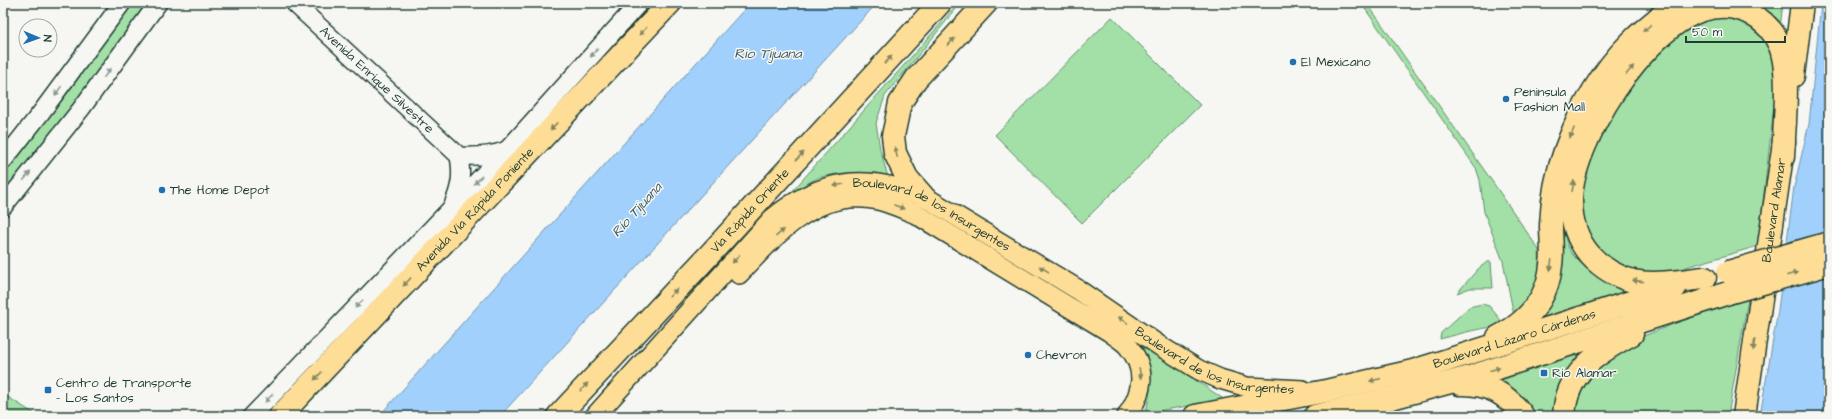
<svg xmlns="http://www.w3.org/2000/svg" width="1832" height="419" viewBox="0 0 1832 419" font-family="'Architects Daughter',sans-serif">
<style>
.green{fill:#a2e0a7;stroke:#608e6e}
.water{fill:#a1d0fd;stroke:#6d95ad}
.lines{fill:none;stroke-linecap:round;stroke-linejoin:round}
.secondary-casing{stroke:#1f3d34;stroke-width:20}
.primary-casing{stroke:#1f3d34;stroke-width:22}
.highway-casing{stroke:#1f3d34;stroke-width:25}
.secondary{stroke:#f6f6f2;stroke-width:17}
.primary{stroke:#fede96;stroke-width:19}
.highway{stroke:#fede96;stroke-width:22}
.highway-bridge-casing{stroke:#1f3d34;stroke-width:25;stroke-linecap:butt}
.highway-bridge{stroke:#fede96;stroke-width:22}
.oneway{fill:#838560}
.oneway2{fill:#8a9a93}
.poi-dot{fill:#1f6fb2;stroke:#f6f6f2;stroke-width:1.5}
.labels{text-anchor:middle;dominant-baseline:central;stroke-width:3;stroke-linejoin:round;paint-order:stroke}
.poi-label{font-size:13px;fill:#1f3d34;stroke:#f6f6f2;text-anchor:start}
.street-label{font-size:13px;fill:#1f3d34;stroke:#f6f6f2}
.water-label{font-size:14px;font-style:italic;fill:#395a5c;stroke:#f6f6f2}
</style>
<rect width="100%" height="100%" fill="#f6f6f2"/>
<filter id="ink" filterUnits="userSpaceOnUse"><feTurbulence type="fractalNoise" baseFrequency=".025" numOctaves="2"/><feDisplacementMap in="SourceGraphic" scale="8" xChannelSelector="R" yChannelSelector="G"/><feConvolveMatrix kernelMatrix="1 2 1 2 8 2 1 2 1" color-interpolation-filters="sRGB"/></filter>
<g filter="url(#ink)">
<path class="green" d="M133 3H146L80 98 3 194V173L16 160 67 94Z
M959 3H961L885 96 876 123 880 149 888 177C871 170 836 172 818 178 808 182 798 190 789 195Z
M1361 3H1367C1424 86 1483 166 1539 250 1540 266 1539 285 1530 300 1526 306 1519 311 1514 316L1503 261 1484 212 1480 180 1476 168Z
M1684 3H1699C1679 11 1657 25 1641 41 1598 83 1545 175 1565 237 1567 243 1569 251 1574 256 1577 261 1583 264 1588 268 1596 276 1604 282 1615 286 1623 289 1632 289 1639 291L1530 326C1542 312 1552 299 1557 281 1559 252 1555 222 1558 193 1564 141 1603 72 1641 37 1654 25 1669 14 1684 3Z
M1739 3H1783L1779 37Z
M1732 14 1767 36 1778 71 1758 246 1673 271 1631 273 1588 246 1575 205 1608 105 1691 20Z
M1112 17 1200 105 1082 223 995 135Z
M1487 262H1491L1493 288H1470L1457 293 1478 269Z
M1748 299 1728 416H1569L1575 392 1619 346 1676 323Z
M1482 304 1489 306 1506 326C1481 327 1463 333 1440 339L1441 333 1469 307Z
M1139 342 1225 400 1145 413C1154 388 1150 366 1139 342Z
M1588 348 1579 357 1556 416H1529L1494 383Z
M3 394 38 416H7L3 413Z"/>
<path class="water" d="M750 3H877L500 416H379Z
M1821 3H1829V416H1760L1778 310 1794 187 1809 124Z"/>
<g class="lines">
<g class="secondary-casing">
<g id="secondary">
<path id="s1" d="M294 3 459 156C477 157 491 156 507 150"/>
<path d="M3 161 40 114 122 3"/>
<path d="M454 202C461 186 462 173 459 156"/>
<path d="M3 207 81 109 158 3"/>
<path d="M252 416 507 150 639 3"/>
</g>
</g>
<g class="primary-casing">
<g id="primary">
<path d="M739 274C772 239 811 193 864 198 882 199 899 207 916 214L1110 332C1115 336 1122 340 1127 345 1148 369 1143 392 1127 416"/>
<path id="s2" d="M595 416 772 219C821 178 865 174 923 196L1077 289 1160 346 1199 370 1220 379 1247 387 1303 390"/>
</g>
</g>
<g class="highway-casing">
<g id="highway">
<path d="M1793 76 1802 3"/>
<path d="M923 196 907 178 895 153 893 136 900 103 916 79 986 3"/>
<path d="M1705 278C1682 280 1656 286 1633 281 1617 277 1601 267 1590 255 1577 240 1571 220 1571 200 1572 141 1645 27 1703 10 1718 5 1735 6 1749 13 1763 20 1773 30 1779 44 1791 70 1784 127 1783 157"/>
<path d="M1498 337C1527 322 1548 299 1551 265 1553 252 1551 239 1551 225 1552 200 1556 175 1565 151 1579 112 1601 72 1631 42 1645 28 1661 16 1677 3"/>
<path d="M1460 384C1488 383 1507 394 1523 416"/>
<path id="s3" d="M280 416 670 3"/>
<path id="s4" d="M558 416 710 254 940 3"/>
<path id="s5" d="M1195 416 1326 391 1413 371 1675 288"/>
<path d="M1315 416 1392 398 1473 376 1728 293"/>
<path d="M1564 416C1566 372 1597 353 1632 334"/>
<path id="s6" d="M1744 416 1784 142"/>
</g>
</g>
<use href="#secondary" class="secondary"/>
<use href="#primary" class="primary"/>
<use href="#highway" class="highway"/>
<g class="highway-bridge-casing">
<path id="highway-bridge" d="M1728 272 1829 243
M1728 293 1829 264"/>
</g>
<use href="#highway-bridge" class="highway-bridge"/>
</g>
<defs><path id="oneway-solid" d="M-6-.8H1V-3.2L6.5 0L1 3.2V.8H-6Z"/></defs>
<g class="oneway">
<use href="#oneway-solid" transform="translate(1647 28) rotate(138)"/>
<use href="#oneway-solid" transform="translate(643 31) rotate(133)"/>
<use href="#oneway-solid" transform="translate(951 42) rotate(-48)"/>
<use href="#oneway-solid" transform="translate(888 60) rotate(-47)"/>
<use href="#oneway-solid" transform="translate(1630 70) rotate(-50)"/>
<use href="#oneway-solid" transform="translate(554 126) rotate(133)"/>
<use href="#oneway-solid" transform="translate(1572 133) rotate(113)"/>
<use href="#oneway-solid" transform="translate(896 152) rotate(-103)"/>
<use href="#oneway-solid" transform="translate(800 156) rotate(-47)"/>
<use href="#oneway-solid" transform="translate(839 185) rotate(170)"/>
<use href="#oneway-solid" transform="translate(1573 186) rotate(-80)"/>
<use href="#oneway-solid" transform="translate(899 207) rotate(21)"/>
<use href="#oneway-solid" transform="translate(780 233) rotate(-41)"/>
<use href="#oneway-solid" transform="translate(736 259) rotate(132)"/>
<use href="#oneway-solid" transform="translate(1551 265) rotate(97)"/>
<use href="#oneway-solid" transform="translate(1044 269) rotate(-149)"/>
<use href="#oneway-solid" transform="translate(1792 274) rotate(-16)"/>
<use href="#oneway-solid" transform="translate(1638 281) rotate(-174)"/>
<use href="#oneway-solid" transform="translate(407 282) rotate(133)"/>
<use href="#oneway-solid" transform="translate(673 293) rotate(-46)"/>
<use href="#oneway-solid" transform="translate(1123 320) rotate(-146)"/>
<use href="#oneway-solid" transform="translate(1754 345) rotate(98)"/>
<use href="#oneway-solid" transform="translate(1495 369) rotate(-18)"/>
<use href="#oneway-solid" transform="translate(1140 373) rotate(82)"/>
<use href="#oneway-solid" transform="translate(318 376) rotate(133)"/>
<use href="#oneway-solid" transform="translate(1375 380) rotate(167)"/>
<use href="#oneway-solid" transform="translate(584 387) rotate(-47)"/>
</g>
<g class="oneway2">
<use href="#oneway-solid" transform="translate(594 53) rotate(132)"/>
<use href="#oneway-solid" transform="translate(107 73) rotate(-55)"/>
<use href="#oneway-solid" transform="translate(58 91) rotate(126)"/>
<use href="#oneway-solid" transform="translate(27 176) rotate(-51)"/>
<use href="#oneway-solid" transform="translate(478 180) rotate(134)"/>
<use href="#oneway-solid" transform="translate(359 304) rotate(134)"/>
<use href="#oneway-solid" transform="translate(269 398) rotate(134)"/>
</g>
</g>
<g class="poi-dot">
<circle cx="1293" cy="62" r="4"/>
<circle cx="1506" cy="99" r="4"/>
<circle cx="162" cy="190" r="4"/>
<circle cx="1028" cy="355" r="4"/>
<rect x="1540" y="369" width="8" height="8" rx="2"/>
<rect x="44" y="386" width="8" height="8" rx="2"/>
</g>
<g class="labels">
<g class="poi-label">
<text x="1301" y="62">El Mexicano</text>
<text x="1514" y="92">Peninsula<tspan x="1514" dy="15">Fashion Mall</tspan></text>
<text x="170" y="190">The Home Depot</text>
<text x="1036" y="355">Chevron</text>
<text x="1552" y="373">Río Alamar</text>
<text x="56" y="383">Centro de Transporte<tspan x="56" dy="15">- Los Santos</tspan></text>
</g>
<g class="street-label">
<text stroke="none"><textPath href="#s1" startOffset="113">Avenida Enríque Silvestre</textPath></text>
<text stroke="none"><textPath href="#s3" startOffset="284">Avenida Vía Rápida Poniente</textPath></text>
<text stroke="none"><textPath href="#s4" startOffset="281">Vía Rápida Oriente</textPath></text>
<text stroke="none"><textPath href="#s6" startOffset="208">Boulevard Alamar</textPath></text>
<text stroke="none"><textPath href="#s2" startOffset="441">Boulevard de los Insurgentes</textPath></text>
<text stroke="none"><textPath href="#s5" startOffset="329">Boulevard Lázaro Cárdenas</textPath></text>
<text stroke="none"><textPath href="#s2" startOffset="765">Boulevard de los Insurgentes</textPath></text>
</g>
<g class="water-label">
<text x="768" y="54">Rio Tijuana</text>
<text transform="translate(637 210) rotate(-48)">Río Tijuana</text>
</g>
</g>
<rect width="1832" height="419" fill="none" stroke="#f6f6f2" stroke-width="16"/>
<rect x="8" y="8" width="1816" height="403" fill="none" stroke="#1f3d34" stroke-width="1.5" filter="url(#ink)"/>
<g transform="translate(38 38) rotate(92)"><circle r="19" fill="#f6f6f2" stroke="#a0aca6"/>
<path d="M0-3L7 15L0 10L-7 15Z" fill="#1f6fb2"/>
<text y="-6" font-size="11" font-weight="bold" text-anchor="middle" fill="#1f3d34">N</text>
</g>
<path d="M1686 36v6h99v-6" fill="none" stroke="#1f3d34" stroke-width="2"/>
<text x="1692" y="36" font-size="12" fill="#1f3d34" stroke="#f6f6f2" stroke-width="3" paint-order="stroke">50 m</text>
</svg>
